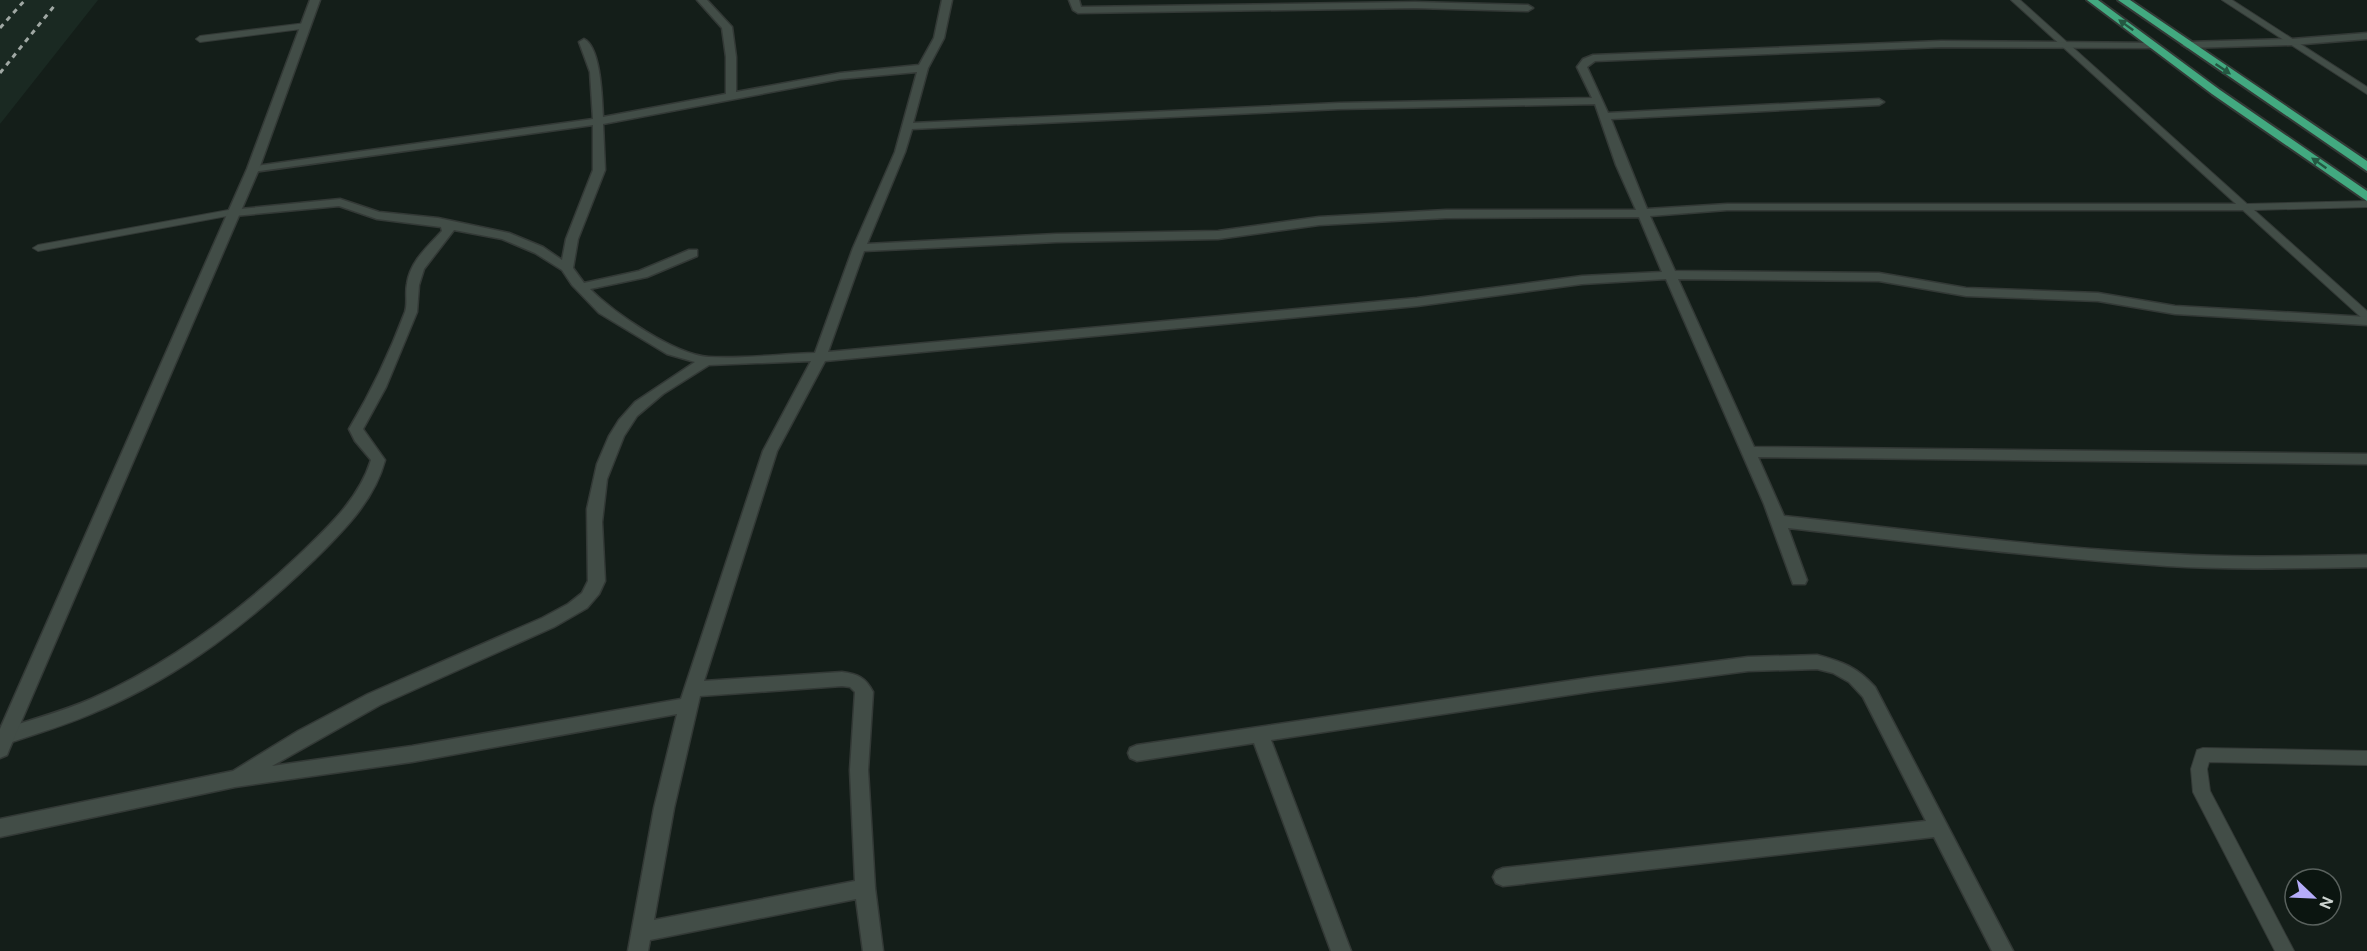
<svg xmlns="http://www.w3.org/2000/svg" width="2367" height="951" viewBox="0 0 2367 951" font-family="'DM Sans',sans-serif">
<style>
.built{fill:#1a2922}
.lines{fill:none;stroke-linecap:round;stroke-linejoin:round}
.service-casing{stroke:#333936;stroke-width:2}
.minor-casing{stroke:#333936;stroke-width:3}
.secondary-casing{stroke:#333936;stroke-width:3}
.trunk-casing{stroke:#333936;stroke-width:4}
.service{fill:#424d47;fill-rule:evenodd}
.minor{fill:#424d47;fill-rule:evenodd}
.secondary{fill:#424d47;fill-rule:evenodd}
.trunk{fill:#42a980;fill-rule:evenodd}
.rail{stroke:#a0a8a4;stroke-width:3;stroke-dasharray:5 5;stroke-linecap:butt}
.oneway{fill:#245842}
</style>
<rect width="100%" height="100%" fill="#141e19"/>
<path class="built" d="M0 0H98L0 124Z"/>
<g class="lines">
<g class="service-casing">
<path id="service" d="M2011 0H2020L2247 204 2367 201V207L2254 210 2367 311V321L2363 319Z
M2222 0H2232L2367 87V94Z
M306 23 309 24V28L200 42 196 39 200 36Z
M234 209 239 212 238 214 38 251 33 248 38 245Z
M2203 748 2367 751V765L2209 762 2207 769 2210 791 2294 951H2275L2193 792 2191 769 2197 750Z"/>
</g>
<g class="minor-casing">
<path id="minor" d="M697 0H707L732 27 736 57V92L840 73 919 65 934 38 942 0H952L944 38 928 68 913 123 1339 103 1592 98 1577 67 1583 59 1593 55 1941 41 2155 43V47L2152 48 1941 47 1595 61 1587 67 1608 113 1879 99 1884 102 1879 105 1611 119 1647 209 1727 204H2243L2249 207 2243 210H1727L1650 216 1675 271 1879 273 1966 288 2098 293 2175 306 2367 317V325L2175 314 2098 301 1966 296 1879 281 1678 279 1754 447 2367 454V464L1758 457 1784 516C1913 530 2041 548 2171 554 2236 558 2302 556 2367 555V567C2301 568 2234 570 2167 566 2041 558 1914 542 1788 528L1807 580 1805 584H1793L1764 504 1666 279 1582 284 1417 306 825 361 777 451 704 681 842 672C858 674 866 678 873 692L868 770 875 888 883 951H863L856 899 650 940 648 951H628L654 808 677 714 412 762 235 787 0 837V819L233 771 298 731 368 694 542 618 568 604 582 593 588 581 587 509 597 464 609 436 619 420 635 402 695 362 667 354 599 313 572 285 562 270 535 253 502 239 454 230 424 269 419 285 417 312 386 387 363 429 385 460C374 501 344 530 315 559 252 620 182 675 100 710 70 724 38 733 6 744L0 742V730C30 720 61 712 91 699 169 664 238 613 300 554 329 526 359 499 371 460L355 441 349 429C371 392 390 352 405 312 408 303 405 294 407 284 410 262 427 247 442 231L441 227 377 219 339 206 234 216 228 212 230 210 340 199 379 212 438 218 509 233 543 247 562 260 566 239 593 170V125L253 172 249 171V167L593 119 590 72 579 42 584 39C601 47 602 99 603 117L726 94V57L722 28ZM917 72 895 152 853 248 815 353C780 354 743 359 709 357 675 355 614 313 590 289L647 277 697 256V250H689L639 271 584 283 573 268 578 239 605 170 603 124 840 79ZM1595 104 1616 165 1636 210H1446L1319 217 1218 231 1056 234 867 244 905 152 912 129 1339 109ZM1639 217 1662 272 1582 276 1417 298 828 352 864 251 1056 242 1218 239 1319 225 1446 218ZM811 361 763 451 681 699 412 746 272 766 380 705 554 627 587 608 599 594 605 581 602 522 607 479 624 436 637 416 663 394 709 365ZM842 686 850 687 855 692 850 770 855 881 654 920 674 808 700 696Z
M1069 0H1079L1081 7 1415 2 1528 5 1533 8 1528 11 1415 8 1078 13 1073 10Z
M2367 33V39L2292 45 2187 48 2182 45 2187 42 2292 39Z
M1817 655C1843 662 1857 667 1875 687L2013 951H1992L1934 837 1503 886 1496 883 1493 877 1496 871 1503 868 1926 821 1863 697 1849 682 1833 673 1817 669 1748 671 1595 691 1271 740 1351 951H1331L1254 743 1137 761 1130 758 1128 753 1130 748 1137 745 1595 677 1748 657Z"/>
</g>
<g class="secondary-casing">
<path id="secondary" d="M310 0H320L259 169 9 750 7 755 0 758V729L247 169Z"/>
</g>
<g class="trunk-casing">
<path id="trunk" d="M2087 0H2098L2220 90 2367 191V201L2212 94Z
M2118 0H2130L2367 161V171Z"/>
</g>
<use href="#service" class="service"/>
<use href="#minor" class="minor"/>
<use href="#secondary" class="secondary"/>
<use href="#trunk" class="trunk"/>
<path class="rail" d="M0 28 25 0
M0 73 55 5"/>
</g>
<defs><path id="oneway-solid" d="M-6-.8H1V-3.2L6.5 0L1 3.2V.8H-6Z" transform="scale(1.5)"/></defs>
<g class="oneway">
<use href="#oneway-solid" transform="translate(2126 25) rotate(-144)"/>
<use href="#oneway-solid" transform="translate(2223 69) rotate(34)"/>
<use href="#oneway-solid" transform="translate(2319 163) rotate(-145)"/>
</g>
<g transform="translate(2313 897) rotate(113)"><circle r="28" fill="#0b1510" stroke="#59615d" stroke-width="1.5"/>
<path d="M0-4.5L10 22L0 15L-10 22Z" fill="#b5acf9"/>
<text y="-9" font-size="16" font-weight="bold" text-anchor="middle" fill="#cdd4d0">N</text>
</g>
</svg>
